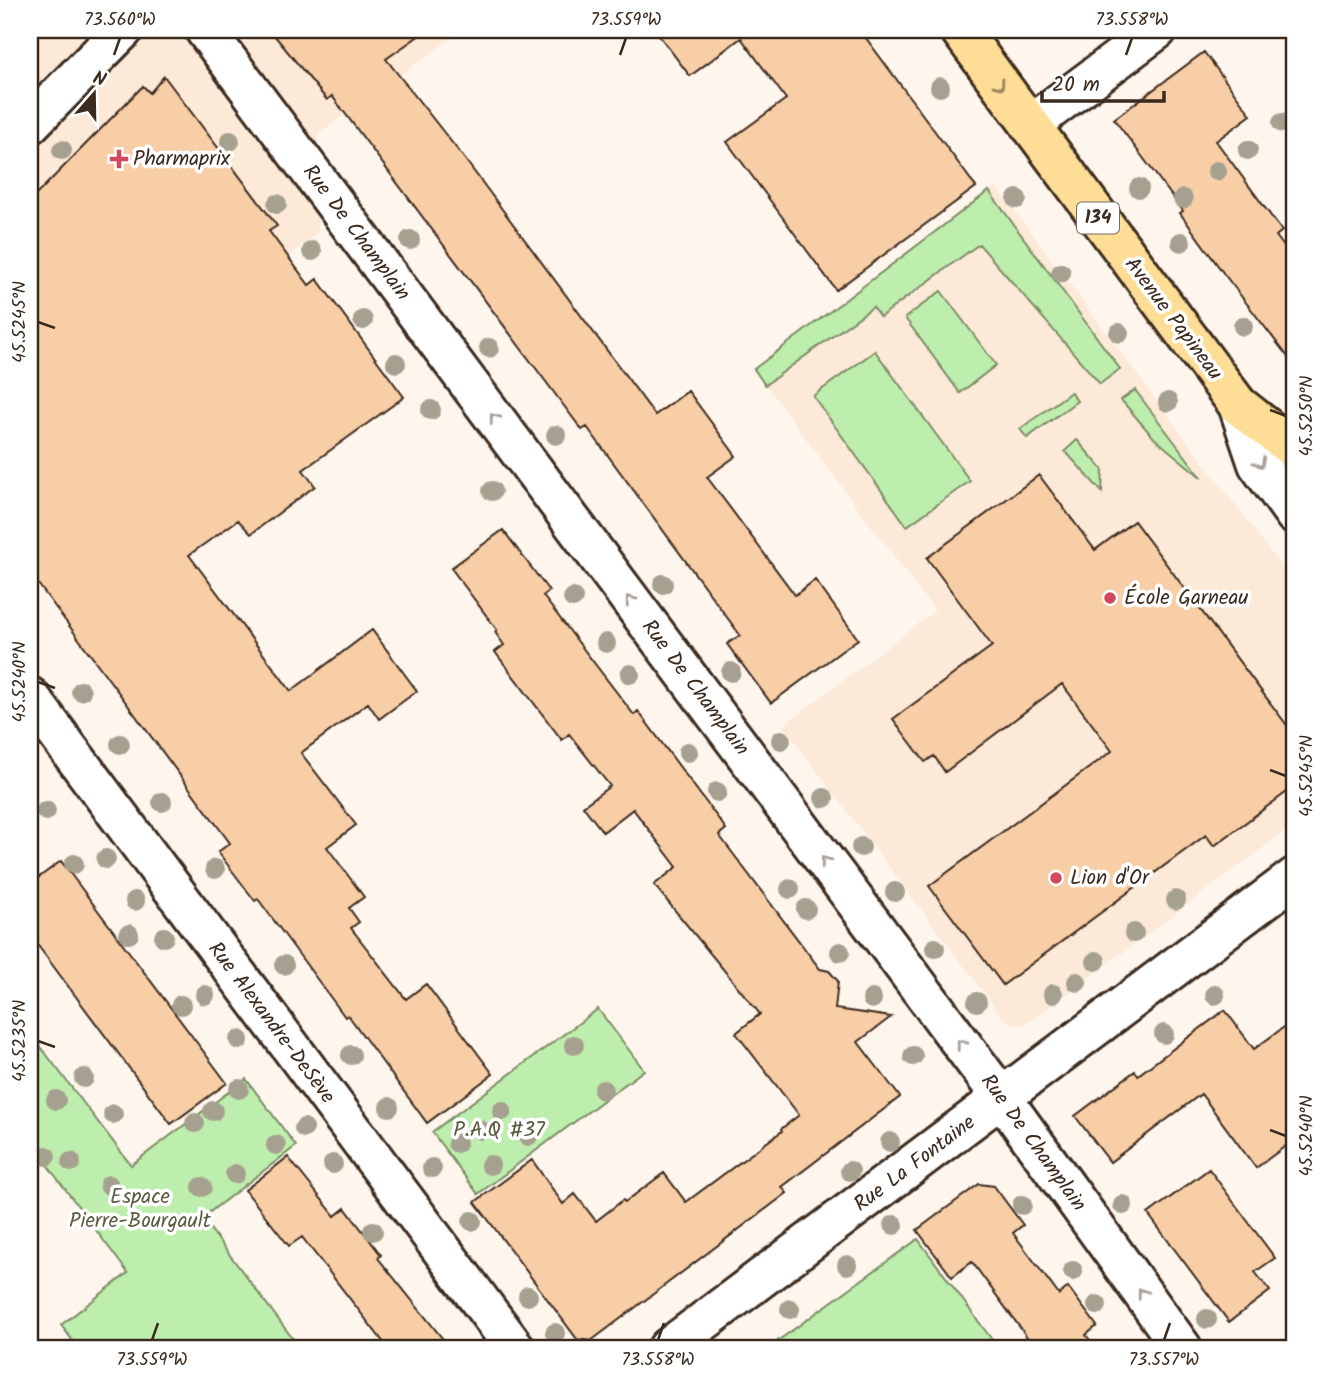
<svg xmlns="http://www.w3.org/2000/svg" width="1325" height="1378" viewBox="0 0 1325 1378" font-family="Kalam,sans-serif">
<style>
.built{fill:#fce9d8}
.green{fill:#beeead;stroke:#7c8c66;stroke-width:2}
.building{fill:#f8cea7;stroke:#3b2a1e;stroke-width:2}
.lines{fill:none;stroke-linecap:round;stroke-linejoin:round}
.street-casing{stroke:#3b2a1e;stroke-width:44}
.secondary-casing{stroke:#3b2a1e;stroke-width:44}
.primary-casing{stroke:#3b2a1e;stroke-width:44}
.street{stroke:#fff;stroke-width:38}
.secondary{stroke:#fff;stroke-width:38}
.primary{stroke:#fede96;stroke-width:38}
.tree{fill:#a5a08f}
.oneway{stroke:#9c845a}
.oneway2{stroke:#a79f9a}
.ticks{fill:none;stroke:#3b2a1e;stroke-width:2.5}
.poi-dot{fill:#d1495b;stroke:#fff;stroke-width:2.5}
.labels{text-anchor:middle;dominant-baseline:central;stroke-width:7;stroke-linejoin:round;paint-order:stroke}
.shield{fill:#fff;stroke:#766a62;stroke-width:2}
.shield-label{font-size:19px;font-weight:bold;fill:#3b2a1e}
.poi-label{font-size:21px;fill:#3b2a1e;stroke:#fff;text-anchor:start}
.street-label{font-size:21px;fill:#3b2a1e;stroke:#fff}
.park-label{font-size:21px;fill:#5c5b42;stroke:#fff}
.neatline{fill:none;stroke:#3b2a1e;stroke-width:2.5}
.ticks-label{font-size:18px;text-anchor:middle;fill:#3b2a1e}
</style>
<rect width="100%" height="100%" fill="#fef5ed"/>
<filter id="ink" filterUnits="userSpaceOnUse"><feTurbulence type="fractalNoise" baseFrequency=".0143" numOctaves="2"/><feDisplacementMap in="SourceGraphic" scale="14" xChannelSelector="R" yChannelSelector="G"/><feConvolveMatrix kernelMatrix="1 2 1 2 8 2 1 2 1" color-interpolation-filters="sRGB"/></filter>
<g filter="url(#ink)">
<path class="built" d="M30 30H463L318 134V233L30 450Z
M996 186 1295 585V824L1033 1019 1024 1024H1014L1003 1018 783 726 935 611 754 369Z"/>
<path class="green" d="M989 191 1120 369 1100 384 979 244 880 317 873 307 765 385 754 369Z
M941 291 996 365 960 393 905 318Z
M875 351 970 481 907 526 813 396Z
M1135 390 1202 478 1154 438 1121 400Z
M1071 392 1077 401 1027 438 1020 429Z
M1077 440 1103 470 1102 492 1065 451Z
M598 1009 644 1070 478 1194 432 1132Z
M30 1033 131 1165 246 1079 296 1146 202 1218 293 1339 280 1348H78L61 1325 128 1273 30 1142Z
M918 1239 998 1348H768Z"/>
<path class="building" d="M270 30H427L386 59 464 158 655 415 688 391 736 456 707 477 795 595 815 580 858 639 771 703 727 644 740 635 587 427 582 430 332 96 327 100Z
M655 30H860L976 187 836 290 727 142 786 99 741 38 690 76Z
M1204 52 1251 115 1216 141 1282 231 1276 236 1295 261V366L1224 274 1180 213 1183 211 1114 119Z
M164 76 277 226 269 231 309 285 317 279 404 397 303 470 315 486 251 534 238 520 189 555 291 691 372 630 417 691 379 719 368 703 301 753 356 825 327 847 364 897 349 908 359 922 351 928 406 999 426 984 493 1074 427 1123 348 1015 345 1017 258 899 255 901 218 852 230 843 30 573V201L143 86 150 93Z
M1039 475 1095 550 1134 521 1295 736V786L1214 846 1206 835 1003 985 929 886 1112 751 1062 684 945 772 934 756 925 762 893 719 992 646 927 558Z
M503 530 549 591 543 596 634 715 638 711 726 829 719 835 820 969 829 971 838 981 835 1009 891 1017 858 1042 900 1097 782 1187 787 1193 591 1341 577 1339 475 1202 532 1160 563 1204 575 1194 596 1221 623 1200 625 1202 664 1173 686 1202 782 1131 781 1129 799 1115 736 1033 760 1014 654 885 677 867 633 809 603 832 583 806 610 786 569 734 562 740 495 652 504 645 495 632 497 630 451 568Z
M61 861 227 1083 171 1124 30 935V884Z
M1225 1010 1254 1049 1295 1019V1139L1256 1168 1201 1094 1110 1162 1075 1116 1135 1071 1138 1075Z
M288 1157 335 1216 345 1208 381 1255 378 1258 450 1348H388L302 1237 289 1246 245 1190Z
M1209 1169 1275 1258 1255 1272 1270 1291 1229 1322 1148 1214Z
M979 1184 994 1186 1023 1225 1013 1233 1059 1295 1068 1287 1097 1326 1086 1335 1096 1348H1035L972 1262 952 1277 917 1230Z"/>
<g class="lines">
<g class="street-casing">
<path id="street" d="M205 30 1002 1098 1182 1348
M1030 125 1157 30
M30 697 515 1348
M668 1348 1295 877"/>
</g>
<g class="secondary-casing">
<path id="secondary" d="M30 124 123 30
M1238 405 1258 464 1295 515"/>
</g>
<g class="primary-casing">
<path id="primary" d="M960 30 1238 405 1295 450"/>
</g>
<use href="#street" class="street"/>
<use href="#secondary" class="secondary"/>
<use href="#primary" class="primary"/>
</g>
<g class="tree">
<circle cx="940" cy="87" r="10"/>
<circle cx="1282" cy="123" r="10"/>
<circle cx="230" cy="141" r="10"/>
<circle cx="62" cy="150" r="10"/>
<circle cx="1248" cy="150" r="10"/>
<circle cx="1217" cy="171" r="10"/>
<circle cx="1139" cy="188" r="10"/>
<circle cx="1017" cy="199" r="10"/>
<circle cx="1183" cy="199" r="10"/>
<circle cx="277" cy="204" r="10"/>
<circle cx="410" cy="240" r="10"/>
<circle cx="1181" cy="242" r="10"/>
<circle cx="312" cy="251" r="10"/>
<circle cx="1061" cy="273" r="10"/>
<circle cx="363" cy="320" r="10"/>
<circle cx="1243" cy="326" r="10"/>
<circle cx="1119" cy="333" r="10"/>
<circle cx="489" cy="348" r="10"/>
<circle cx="396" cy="363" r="10"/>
<circle cx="1168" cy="402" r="10"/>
<circle cx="431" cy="410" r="10"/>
<circle cx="556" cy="435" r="10"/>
<circle cx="492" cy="491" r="10"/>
<circle cx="663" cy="584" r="10"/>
<circle cx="573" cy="598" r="10"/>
<circle cx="606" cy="643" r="10"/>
<circle cx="731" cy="672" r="10"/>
<circle cx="630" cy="674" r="10"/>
<circle cx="81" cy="691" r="10"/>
<circle cx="781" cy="740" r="10"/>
<circle cx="120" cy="744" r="10"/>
<circle cx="688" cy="752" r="10"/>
<circle cx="717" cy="792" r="10"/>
<circle cx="824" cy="798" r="10"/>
<circle cx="162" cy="802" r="10"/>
<circle cx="46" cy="811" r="10"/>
<circle cx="861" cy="847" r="10"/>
<circle cx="106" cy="859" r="10"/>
<circle cx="74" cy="864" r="10"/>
<circle cx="215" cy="869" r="10"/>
<circle cx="790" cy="889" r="10"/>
<circle cx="895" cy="892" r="10"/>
<circle cx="1176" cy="900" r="10"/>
<circle cx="135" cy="901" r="10"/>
<circle cx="806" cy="909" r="10"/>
<circle cx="1134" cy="933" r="10"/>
<circle cx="129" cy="934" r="10"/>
<circle cx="164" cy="937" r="10"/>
<circle cx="935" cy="948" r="10"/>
<circle cx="840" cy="952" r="10"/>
<circle cx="1096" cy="961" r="10"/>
<circle cx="284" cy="965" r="10"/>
<circle cx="1077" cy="982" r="10"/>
<circle cx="1053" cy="994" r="10"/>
<circle cx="205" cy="995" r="10"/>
<circle cx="1215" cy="995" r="10"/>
<circle cx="872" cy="999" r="10"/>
<circle cx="977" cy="1002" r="10"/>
<circle cx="181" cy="1005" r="10"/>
<circle cx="1164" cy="1034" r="10"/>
<circle cx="239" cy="1040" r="10"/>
<circle cx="574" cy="1045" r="10"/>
<circle cx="351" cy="1055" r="10"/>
<circle cx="913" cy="1056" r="10"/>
<circle cx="84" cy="1078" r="10"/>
<circle cx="239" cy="1089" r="10"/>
<circle cx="603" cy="1090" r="10"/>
<circle cx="56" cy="1100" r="10"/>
<circle cx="389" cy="1107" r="10"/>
<circle cx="213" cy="1111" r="10"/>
<circle cx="502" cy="1111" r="10"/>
<circle cx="113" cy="1114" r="10"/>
<circle cx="195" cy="1123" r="10"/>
<circle cx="304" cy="1128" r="10"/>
<circle cx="480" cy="1130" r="10"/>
<circle cx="528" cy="1136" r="10"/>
<circle cx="890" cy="1142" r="10"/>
<circle cx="457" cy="1143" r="10"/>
<circle cx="276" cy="1145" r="10"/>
<circle cx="46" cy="1156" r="10"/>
<circle cx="71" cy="1162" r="10"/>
<circle cx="333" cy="1164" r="10"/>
<circle cx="490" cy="1165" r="10"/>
<circle cx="432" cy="1168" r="10"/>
<circle cx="850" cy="1171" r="10"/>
<circle cx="235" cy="1174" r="10"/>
<circle cx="109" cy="1185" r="10"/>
<circle cx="202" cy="1187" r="10"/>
<circle cx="1022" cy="1205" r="10"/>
<circle cx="1123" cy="1205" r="10"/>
<circle cx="472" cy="1221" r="10"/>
<circle cx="894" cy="1225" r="10"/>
<circle cx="373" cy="1231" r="10"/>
<circle cx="847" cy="1265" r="10"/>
<circle cx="1073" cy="1271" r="10"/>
<circle cx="528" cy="1296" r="10"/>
<circle cx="1097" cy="1305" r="10"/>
<circle cx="790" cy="1309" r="10"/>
<circle cx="1207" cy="1319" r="10"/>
<circle cx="555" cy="1333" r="10"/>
</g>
<defs><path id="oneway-chevron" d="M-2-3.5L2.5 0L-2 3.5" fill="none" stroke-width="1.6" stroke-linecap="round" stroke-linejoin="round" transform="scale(1.75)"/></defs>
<use class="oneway" href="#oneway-chevron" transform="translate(1000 85) rotate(53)"/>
<g class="oneway2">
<use href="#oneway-chevron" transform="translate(494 418) rotate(-127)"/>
<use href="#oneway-chevron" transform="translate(1260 463) rotate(62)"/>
<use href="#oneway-chevron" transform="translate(630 600) rotate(-127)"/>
<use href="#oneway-chevron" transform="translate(825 861) rotate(-127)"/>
<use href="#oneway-chevron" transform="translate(961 1044) rotate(-127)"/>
<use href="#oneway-chevron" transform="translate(1142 1293) rotate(-126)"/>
</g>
</g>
<path class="ticks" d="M114 55 120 38M620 55 626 38M1126 55 1132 38M38 322 55 328M1270 410 1286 416M38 682 55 688M1270 770 1286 776M38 1041 55 1047M1270 1130 1286 1136M152 1340 158 1323M658 1340 664 1323M1164 1340 1170 1323"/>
<g class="poi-dot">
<path d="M115.5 148.5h7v7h7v7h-7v7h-7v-7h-7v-7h7z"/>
<circle cx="1110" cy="598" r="7"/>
<circle cx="1056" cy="878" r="7"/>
</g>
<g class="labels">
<rect class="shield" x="1077" y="202.5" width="42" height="31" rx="5"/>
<g class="shield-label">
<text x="1098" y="218">134</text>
</g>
<g class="poi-label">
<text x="133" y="159">Pharmaprix</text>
<text x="1124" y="598">École Garneau</text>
<text x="1070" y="878">Lion d'Or</text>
</g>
<g class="street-label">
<text transform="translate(356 233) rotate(53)">Rue De Champlain</text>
<text transform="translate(1173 319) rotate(53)">Avenue Papineau</text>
<text transform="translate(695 688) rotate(53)">Rue De Champlain</text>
<text transform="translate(271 1023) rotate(53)">Rue Alexandre-DeSève</text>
<text transform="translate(1033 1143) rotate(54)">Rue De Champlain</text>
<text transform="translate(915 1164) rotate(-37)">Rue La Fontaine</text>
</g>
<g class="park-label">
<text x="499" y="1130">P.A.Q #37</text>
<text x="140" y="1197">Espace<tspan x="140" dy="24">Pierre-Bourgault</tspan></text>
</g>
</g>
<rect width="1325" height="1378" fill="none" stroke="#fff" stroke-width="77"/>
<g transform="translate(94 94) rotate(20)" stroke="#ffffff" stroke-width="5" paint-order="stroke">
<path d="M0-5L12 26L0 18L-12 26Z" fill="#3b2a1e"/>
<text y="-10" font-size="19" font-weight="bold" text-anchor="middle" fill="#3b2a1e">N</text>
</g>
<path d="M1042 91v10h122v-10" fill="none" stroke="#3b2a1e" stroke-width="3.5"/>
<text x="1052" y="91" font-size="21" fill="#3b2a1e" stroke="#ffffff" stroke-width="5" paint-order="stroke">20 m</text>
<rect x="38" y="38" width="1248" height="1302" class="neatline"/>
<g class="ticks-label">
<text x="120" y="25">73.560°W</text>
<text x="626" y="25">73.559°W</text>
<text x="1132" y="25">73.558°W</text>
<text transform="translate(19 322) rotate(-90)" y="6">45.5245°N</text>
<text transform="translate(1306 416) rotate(-90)" y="6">45.5250°N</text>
<text transform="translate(19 682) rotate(-90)" y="6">45.5240°N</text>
<text transform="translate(1306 776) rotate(-90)" y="6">45.5245°N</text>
<text transform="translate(19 1041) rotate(-90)" y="6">45.5235°N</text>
<text transform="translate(1306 1136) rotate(-90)" y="6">45.5240°N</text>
<text x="152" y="1365">73.559°W</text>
<text x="658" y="1365">73.558°W</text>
<text x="1164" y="1365">73.557°W</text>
</g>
</svg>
